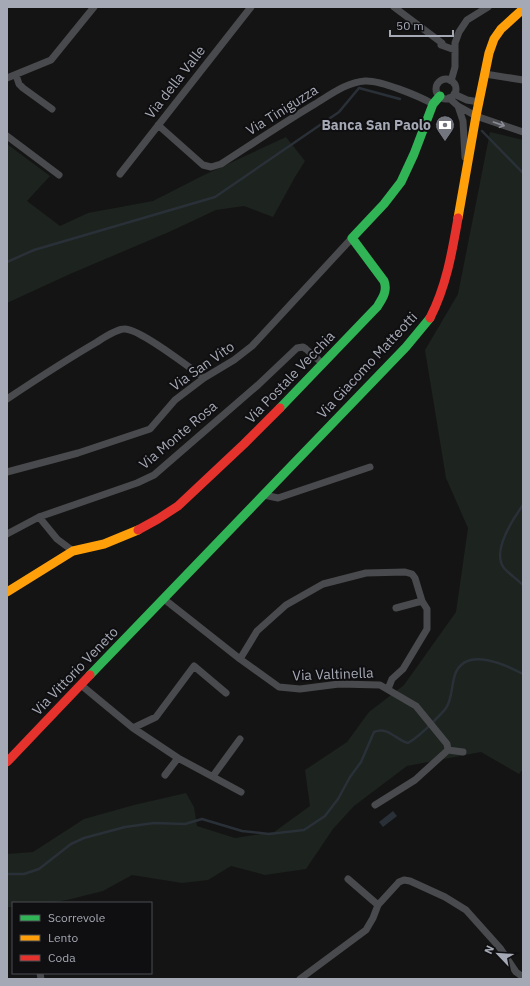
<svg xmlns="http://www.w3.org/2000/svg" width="530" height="986" viewBox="0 0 530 986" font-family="'IBM Plex Sans',sans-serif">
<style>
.green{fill:#1d231e}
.water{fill:#2a3037}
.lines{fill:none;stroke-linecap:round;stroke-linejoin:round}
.stream{stroke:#2a3037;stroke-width:2.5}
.street{stroke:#494a4d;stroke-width:7}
.fast{stroke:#30b455;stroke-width:9}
.slow{stroke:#ff9f0a;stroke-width:9}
.jam{stroke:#e5322d;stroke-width:9}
.oneway{stroke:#898c96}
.labels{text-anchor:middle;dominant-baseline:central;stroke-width:4;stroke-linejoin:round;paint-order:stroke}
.street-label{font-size:14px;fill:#a5a9b5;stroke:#0f0e10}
.poi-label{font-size:14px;font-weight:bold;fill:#a5a9b5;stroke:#0f0e10;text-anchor:end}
</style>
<rect width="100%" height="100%" fill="#141414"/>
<path class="green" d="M490 132 523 140V769L519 774 481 752 407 766 354 806 333 829 306 869 265 875 231 866 208 880 182 883 132 875 103 891 67 900 49 903H13V907H7V854L33 852 84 819 134 805 186 793 194 807 197 826 235 838 274 832 310 806 305 770 347 742 369 712 404 685 456 612 468 528 446 478 425 350 458 294Z
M286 137 305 161 295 177 273 217 244 206 216 210 169 232 70 274 7 303V144L50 176 27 201 60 226 88 213 153 201 202 176Z"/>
<path class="water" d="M393 811 397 816 383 827 379 822Z"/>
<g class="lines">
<path class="stream" d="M482 131 523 173
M7 262 34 250 215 197 339 112 359 88 400 99
M523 505C513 519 491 551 504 568 509 574 517 579 523 585
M7 874H24L39 869 71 844 84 838 125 827 154 823 185 824 202 819 242 831 269 834 304 830 325 816 338 799 350 777 361 762 374 732C388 726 396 740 408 743 420 736 428 727 438 717 441 714 444 711 446 708 453 698 451 683 456 672 468 647 506 665 523 674"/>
<path class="street" d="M394 7 442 43 441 45 455 50
M485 74 523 80
M16 75 19 84 23 88 52 109
M7 78 51 60 94 7
M436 89a10 10 0 1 1 20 0a10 10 0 1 1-20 0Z
M451 81 455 67V43L459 32 467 20 488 7
M454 94 467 100 479 102
M449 98 458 106 476 116 523 132
M458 106 463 121 465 157
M158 125 203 165 211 167 221 164C252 144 283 123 315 104 330 95 347 82 365 81 380 80 419 96 433 104
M7 136 59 175
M120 174 251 7
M7 399C37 379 66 360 97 342 103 338 118 329 124 329 139 328 190 368 204 378
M7 472 78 453 150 429 175 400 204 378 234 360 252 346 352 238
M264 495 278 498 370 467
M39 517 57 539 73 551
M7 534 39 517 137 483 154 475 258 385 297 348 303 347 306 349 323 364
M164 599 240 659 279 687 300 689 339 684 380 685 416 706 447 744 448 750 415 780 375 805
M396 608 422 601
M240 659 257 631 286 605 323 584 366 573 405 572 412 574 415 578 422 601 427 609V629L403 669 392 679 388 689
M81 685 133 728 156 717 194 666 226 693
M133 728 178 758 241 792
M448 750 463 752
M165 775 178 758
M213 776 240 739
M348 879 378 905
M40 973 41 979
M300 979 366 930 373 918 378 905 399 882 404 880 410 881 445 897 466 910 500 948 516 972 523 977"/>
<path class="fast" d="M280 408 377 307C382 299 388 291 384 281L352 238 384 204 401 182 414 154 433 104 440 96
M90 675 406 347 430 318"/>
<path class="slow" d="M458 218 476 116 489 53 494 39 501 29 523 9
M7 592 73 551 104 544 138 530"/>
<path class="jam" d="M430 318C446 287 452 253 458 218
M138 530 158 519 178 506 244 444 280 408
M7 762 90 675"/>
</g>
<defs><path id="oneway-shaft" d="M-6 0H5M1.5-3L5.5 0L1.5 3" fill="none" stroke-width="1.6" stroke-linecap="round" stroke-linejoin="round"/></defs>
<use class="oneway" href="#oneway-shaft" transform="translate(499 124) rotate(19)"/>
<defs>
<g id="bank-pin" transform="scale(1)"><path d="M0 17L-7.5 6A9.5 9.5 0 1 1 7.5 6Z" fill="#72757d" stroke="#0f0e10"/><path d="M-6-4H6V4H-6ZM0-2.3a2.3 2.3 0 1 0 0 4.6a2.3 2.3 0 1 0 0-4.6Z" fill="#fff"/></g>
</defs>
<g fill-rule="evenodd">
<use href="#bank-pin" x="445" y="125"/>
</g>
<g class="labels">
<g class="street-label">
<text transform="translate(175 82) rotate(-52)">Via della Valle</text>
<text transform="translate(282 110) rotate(-32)">Via Tiniguzza</text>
<text transform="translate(367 365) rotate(-47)">Via Giacomo Matteotti</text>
<text transform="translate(202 366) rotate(-35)">Via San Vito</text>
<text transform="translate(290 377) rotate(-46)">Via Postale Vecchia</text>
<text transform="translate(178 435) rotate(-40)">Via Monte Rosa</text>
<text transform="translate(75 671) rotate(-46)">Via Vittorio Veneto</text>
<text transform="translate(333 674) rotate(-2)">Via Valtinella</text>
</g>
<g class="poi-label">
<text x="431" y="125">Banca San Paolo</text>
</g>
</g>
<rect width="530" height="986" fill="none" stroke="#a5a9b5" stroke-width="16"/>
<rect x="12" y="902" width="140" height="72" fill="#0f0e10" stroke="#4b4c52"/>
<rect x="20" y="915" width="20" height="6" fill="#30b455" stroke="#4b4c52"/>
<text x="48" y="922" font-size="12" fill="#a5a9b5">Scorrevole</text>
<rect x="20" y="935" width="20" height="6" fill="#ff9f0a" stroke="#4b4c52"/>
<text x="48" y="942" font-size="12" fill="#a5a9b5">Lento</text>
<rect x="20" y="955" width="20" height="6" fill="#e5322d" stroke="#4b4c52"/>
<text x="48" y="962" font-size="12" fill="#a5a9b5">Coda</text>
<g transform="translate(498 954) rotate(295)" stroke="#0f0e10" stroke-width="3" paint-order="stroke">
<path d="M0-3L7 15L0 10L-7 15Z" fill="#a5a9b5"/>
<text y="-6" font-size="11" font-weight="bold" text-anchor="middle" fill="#a5a9b5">N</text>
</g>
<path d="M390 30v6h63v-6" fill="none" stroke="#a5a9b5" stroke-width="2"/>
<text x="396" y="30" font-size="12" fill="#a5a9b5" stroke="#0f0e10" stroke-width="3" paint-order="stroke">50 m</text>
</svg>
